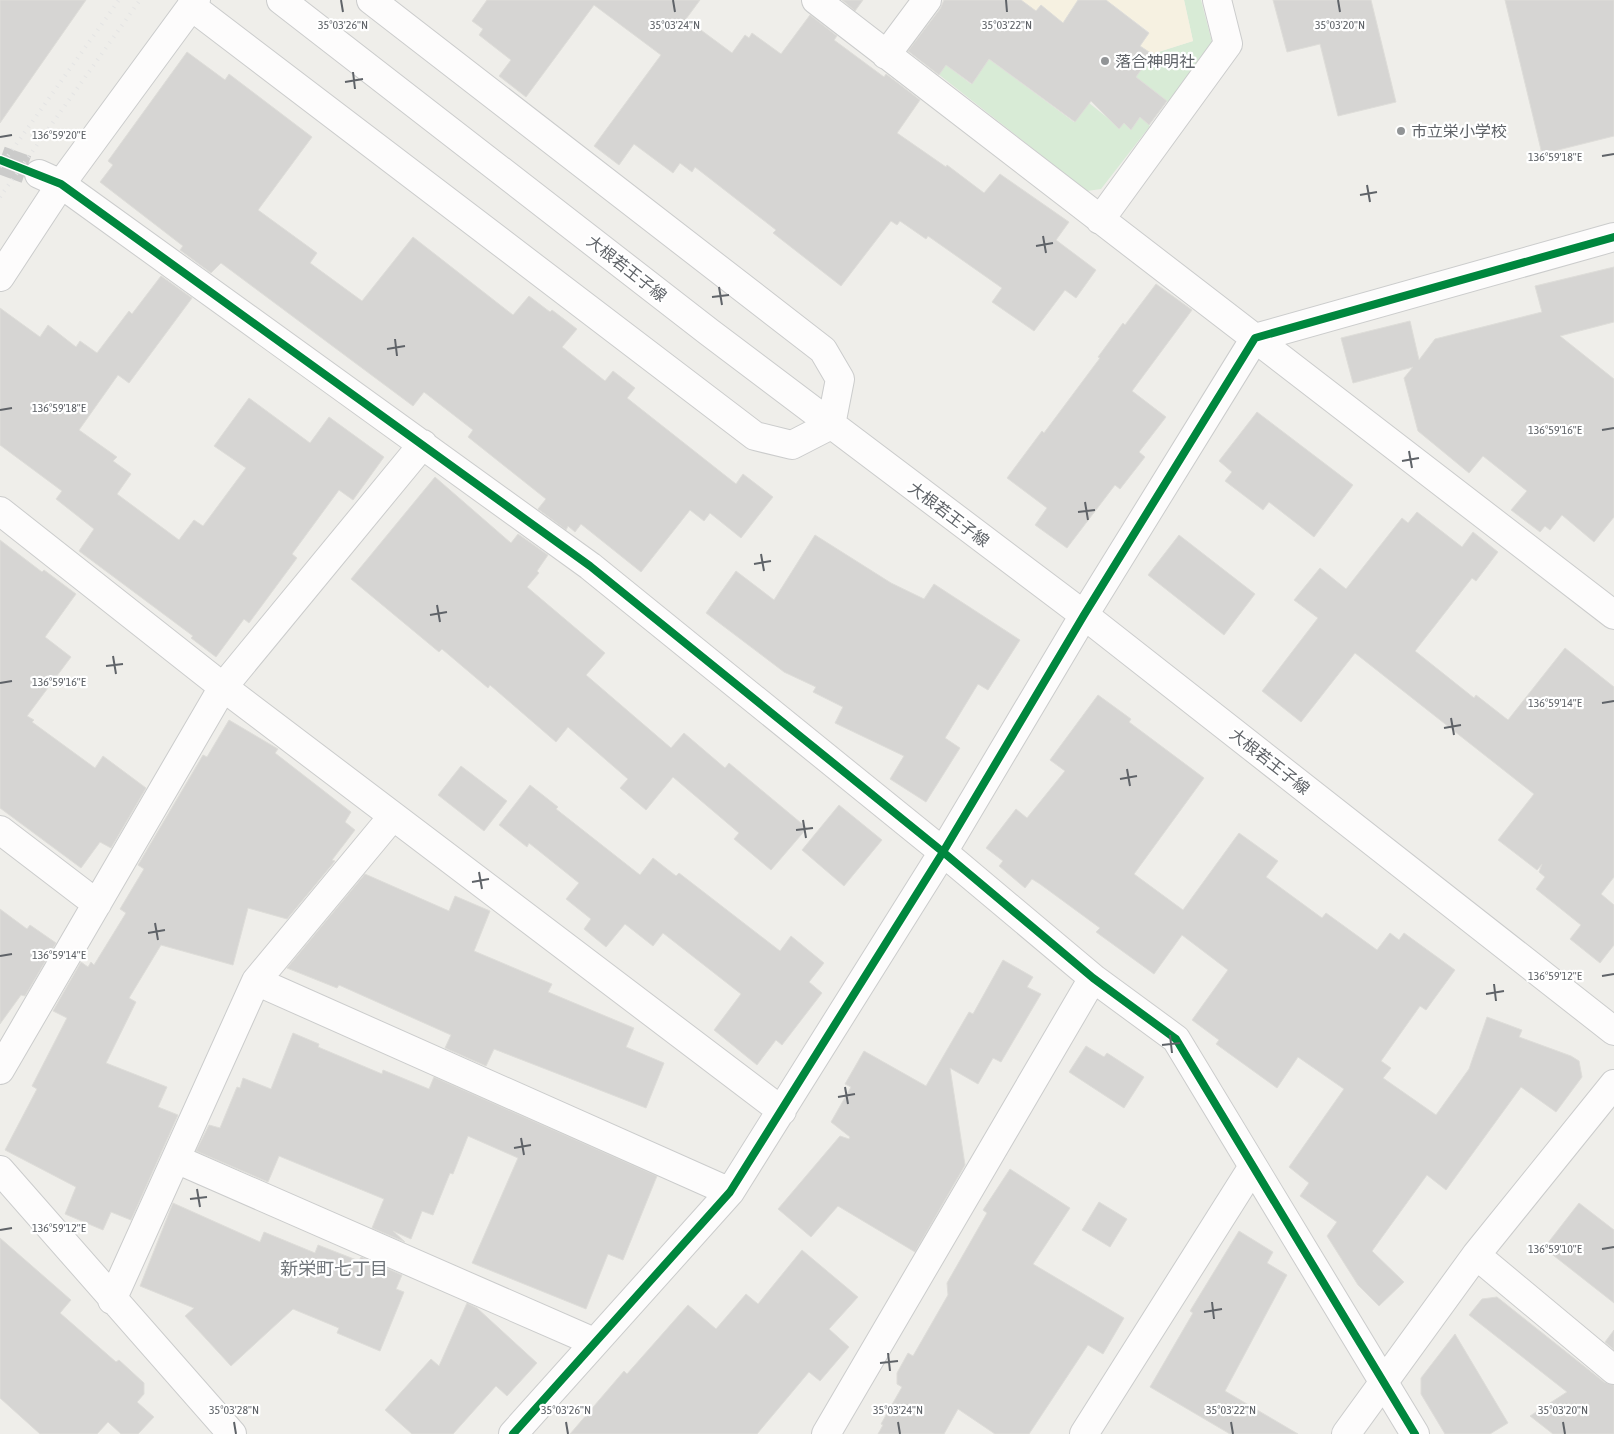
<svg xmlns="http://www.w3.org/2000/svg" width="1614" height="1434" viewBox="0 0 1614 1434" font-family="'Asap Condensed','Noto Sans JP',sans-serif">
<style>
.green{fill:#d8ebd6}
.sand{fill:#f6f1e1}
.building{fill:#d6d5d3;stroke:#deddd9}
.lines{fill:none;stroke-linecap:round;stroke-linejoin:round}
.minor-tunnel{stroke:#cbcbca;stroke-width:28;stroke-dasharray:28 14;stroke-linecap:butt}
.minor-casing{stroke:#cbcccc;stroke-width:30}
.minor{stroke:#fdfcfc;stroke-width:28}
.rail{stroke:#e4e4e4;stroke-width:4;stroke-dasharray:1 6;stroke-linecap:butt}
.cycleway-casing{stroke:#fff;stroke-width:11}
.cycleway{stroke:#00873e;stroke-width:8}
.ticks{fill:none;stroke:#5f6368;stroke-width:2}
.poi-dot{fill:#919496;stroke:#fff;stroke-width:2}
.labels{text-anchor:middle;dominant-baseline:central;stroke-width:4.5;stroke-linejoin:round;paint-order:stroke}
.poi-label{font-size:16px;fill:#5f6368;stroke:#fff;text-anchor:start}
.street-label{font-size:16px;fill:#5f6368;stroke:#fff}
.neighbourhood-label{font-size:18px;fill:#70757a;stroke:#fff}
.ticks-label{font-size:12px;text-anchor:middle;fill:#5f6368;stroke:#fff;stroke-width:4.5;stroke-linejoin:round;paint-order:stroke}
</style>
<rect width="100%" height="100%" fill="#efeeea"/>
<path class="green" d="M1184 0H1201L1213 46 1168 102 1136 77 1152 54 1193 41Z
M913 40 971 84 989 59 1074 122 1089 103 1109 119 1124 123 1131 130 1140 117 1150 126 1101 189 1087 191 914 55Z"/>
<path class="sand" d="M1021 0H1078L1032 89 1023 84 1065 25 1040 6 997 65 989 59 1030 7Z
M1106 0H1184L1193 41 1152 54 1140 46 1149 32Z"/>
<path class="building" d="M0 0H86L0 123Z
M487 0H700L686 19 732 53 745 35 749 38 752 33 781 54 810 15 837 36 834 40 884 77 886 74 920 100 897 133 946 167 947 165 984 193 1000 174 1069 222 1056 240 1096 270 1076 298 1065 290 1034 331 992 302 1002 288 928 236 926 239 900 221 897 225 891 221 841 286 773 233 776 230 695 167 692 172 680 163 673 173 634 144 619 165 594 146 661 55 594 5 526 97 499 76 511 60 479 35 483 29 472 21Z
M842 0H863L855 11Z
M944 0H1021L1036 11 1041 5 1063 23 1078 0H1106L1149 33 1140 46 1152 54 1136 77 1167 101 1149 125 1140 117 1131 130 1124 123 1119 129 1091 101 1075 122 989 59 972 84 946 65 939 75 908 51 940 9Z
M1273 0H1371L1396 102 1338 116 1320 44 1287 52Z
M1505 0H1614V136L1542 154Z
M187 52 225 80 229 74 312 137 258 210 317 253 310 263 362 301 413 237 513 315 529 296 550 312 552 310 577 329 562 347 605 381 613 371 635 388 627 398 736 484 743 474 773 497 741 538 710 513 704 521 690 510 641 572 581 524 575 532 568 526 566 530 538 509 546 499 468 437 473 430 424 392 413 406 221 263 211 273 180 250 183 246 100 182 113 165 108 161Z
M1614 267V322L1560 336 1614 379V517L1594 542 1562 515 1550 530 1545 526 1540 532 1511 510 1527 491 1483 456 1469 473 1418 431 1404 378 1413 367 1353 383 1341 338 1410 321 1419 360 1435 339 1542 312 1535 286Z
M161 276 192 298 129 383 118 375 79 430 117 457 113 461 131 474 117 494 179 540 194 520 203 526 246 468 214 446 249 398 310 443 329 417 384 457 353 500 339 490 292 554 297 558 249 623 244 619 216 657 191 638 193 636 79 551 94 529 56 499 62 491 0 445V308L40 337 48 325 76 347 80 341 97 353 129 311 132 314Z
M1156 284 1192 310 1132 391 1166 417 1139 452 1145 457 1120 489 1115 485 1067 548 1035 525 1047 508 1007 478 1042 431 1044 433 1100 358 1098 357 1123 323 1125 325Z
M1257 412 1353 485 1314 537 1269 502 1263 510 1225 481 1232 472 1219 461Z
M435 477 511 543 518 534 548 555 537 571 539 573 527 587 605 653 586 675 671 748 684 733 725 768 729 763 807 828 771 870 734 839 739 833 673 777 646 810 620 788 628 779 568 727 556 742 490 685 488 688 442 649 439 652 351 579Z
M1417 512 1462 547 1473 532 1498 552 1476 581 1472 578 1415 651 1474 698 1476 695 1508 720 1565 648 1614 687V877L1601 894 1614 905V945L1600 963 1570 939 1581 925 1536 889 1545 877 1539 872 1542 864 1537 870 1498 840 1534 794 1355 653 1301 722 1262 691 1318 618 1294 600 1320 568 1346 589 1402 518 1408 523Z
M815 535 891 583 924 599 934 584 1020 640 988 690 978 684 945 738 960 748 926 802 890 779 904 756 835 723 843 707 813 692 816 687 784 672 706 613 736 571 774 600Z
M1179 535 1255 594 1224 635 1148 575Z
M0 540 42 572 44 570 76 594 45 637 71 657 27 716 34 720 32 722 95 768 103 756 146 788 111 848 100 842 81 868 0 808Z
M1098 695 1131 719 1129 722 1204 778 1134 874 1183 910 1239 833 1278 861 1266 877 1322 918 1326 913 1377 950 1390 933 1399 940 1404 933 1455 970 1426 1010 1420 1006 1381 1061 1391 1068 1383 1078 1436 1115 1469 1069 1487 1017 1522 1030 1519 1037 1571 1056 1579 1061 1582 1077 1556 1112 1521 1087 1446 1190 1427 1175 1372 1251 1404 1282 1379 1306 1358 1285 1327 1236 1337 1222 1300 1196 1309 1183 1289 1167 1344 1089 1298 1057 1277 1088 1216 1044 1219 1040 1192 1020 1228 970 1182 935 1154 974 1096 932 1100 928 1040 884 1032 879 1025 888 999 866 1003 861 986 848 1016 809 1027 818 1065 771 1050 760Z
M229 720 278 749 275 753 351 812 345 822 355 830 332 860 335 861 287 919 248 908 233 965 161 945 129 998 136 1002 106 1063 167 1087 158 1107 178 1115 131 1220 111 1212 103 1230 65 1214 76 1187 5 1150 37 1089 32 1086 67 1018 53 1011 81 962 88 967 91 962 94 965 126 913 120 909 144 869 138 865 203 755 207 757Z
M461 766 507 801 484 831 438 795Z
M530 785 558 807 556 809 640 875 653 858 676 876 679 873 780 951 791 936 824 963 809 982 822 993 782 1045 776 1040 757 1065 714 1030 741 994 663 933 653 946 625 924 606 947 584 929 591 919 566 899 579 883 529 843 527 847 499 825Z
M839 805 882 840 844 886 802 850Z
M365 874 449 911 455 896 490 911 474 951 552 984 548 992 634 1028 626 1047 664 1063 646 1108 494 1049 486 1066 445 1048 451 1035 339 985 337 988 287 968Z
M0 909 27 929 30 925 56 943 25 996 21 995 0 1024Z
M1003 960 1033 977 1027 987 1041 994 1001 1062 993 1058 978 1084 950 1068 965 1165 915 1252 838 1206 811 1237 778 1209 840 1136 849 1139 850 1137 831 1122 851 1087 845 1084 864 1051 926 1086 969 1012 973 1014Z
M293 1033 319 1044 318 1047 382 1074 383 1070 429 1089 434 1077 657 1176 623 1260 608 1254 586 1309 472 1263 518 1158 468 1136 453 1174 450 1173 433 1215 422 1211 411 1239 393 1231 405 1242 372 1228 384 1199 279 1156 268 1182 196 1151 209 1125 220 1128 237 1087 240 1088 243 1078 271 1089Z
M1086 1046 1104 1057 1107 1053 1144 1077 1124 1108 1069 1072Z
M1010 1169 1070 1208 1033 1264 1124 1318 1103 1354 1088 1345 1029 1434H995L958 1409 944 1434H878L883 1425 881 1424 902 1387 897 1384V1373L908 1353 913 1356 948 1295 947 1283 987 1213 983 1210Z
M1099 1202 1127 1219 1110 1247 1082 1230Z
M173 1203 260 1242 264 1232 315 1253 318 1245 359 1261 361 1257 402 1275 396 1289 404 1292 380 1351 337 1333 339 1328 293 1309 231 1366 185 1316 194 1308 140 1286Z
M1579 1203 1614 1230V1303L1544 1248Z
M1239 1231 1273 1252 1267 1263 1287 1275 1225 1391 1298 1434H1230L1150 1387 1193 1313 1190 1311Z
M0 1238 71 1300 60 1313 116 1362 119 1360 144 1383V1394L137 1402 154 1417 138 1434H121L108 1422 97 1434H40L0 1398Z
M802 1250 858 1297 829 1329 849 1347 820 1381 809 1372 757 1434H570L624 1371 627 1374 688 1305 716 1329 746 1294 758 1304Z
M1497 1297 1604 1382 1614 1385V1434H1553L1530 1416 1567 1392 1469 1315 1482 1299Z
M467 1303 477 1308 537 1363 507 1396 496 1386 453 1434H412L385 1410 431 1359 439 1366Z
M1614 1330V1350L1605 1342Z
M1455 1334 1508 1423 1490 1434H1445L1421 1394V1378Z"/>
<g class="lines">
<path class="minor-tunnel" d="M0 160 39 174"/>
<g class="minor-casing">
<path id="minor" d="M281 0 709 332 1084 615 1614 1031
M816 0 1614 615
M191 6 755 436 792 445 831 425 840 379 823 350 371 0
M886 55 927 0
M39 174 61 184 590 566 943 852 1093 978 1176 1039 1415 1434
M1100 220 1228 44 1217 0
M0 277 61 184 196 0
M0 511 223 687 782 1111
M0 830 97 904
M256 981 730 1192
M0 1070 223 687 423 444
M176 1159 594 1342
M0 1170 232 1434
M1476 1255 1614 1370
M112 1300 256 981 393 816
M513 1434 730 1192 943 852 1084 615 1255 338 1614 237
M826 1434 1093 978
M1084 1434 1252 1168
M1346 1434 1476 1255 1614 1084"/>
</g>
<use href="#minor" class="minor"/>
<path class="rail" d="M0 167 119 0
M0 197 140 0"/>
<g class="cycleway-casing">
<path id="cycleway" d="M0 160 61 184 590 566 943 852 1093 978 1176 1039 1415 1434
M513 1434 730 1192 943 852 1084 615 1255 338 1614 237"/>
</g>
<use href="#cycleway" class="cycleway"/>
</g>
<path class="ticks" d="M341 0 343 12M673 0 675 12M1006 0 1007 12M1338 0 1340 12M353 72 355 89M345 82 363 79M0 137 12 135M1602 156 1614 154M1367 185 1370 202M1360 195 1377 192M1043 236 1046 253M1036 246 1053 243M719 287 722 305M712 297 729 295M395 339 397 356M387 349 405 346M0 410 12 408M1602 430 1614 428M1409 451 1412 468M1402 461 1419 458M1085 502 1088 520M1078 512 1095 510M761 554 764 571M754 564 771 561M437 605 440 622M430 615 447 612M113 656 116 674M106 666 123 664M0 683 12 681M1602 703 1614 701M1451 718 1454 735M1444 728 1461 725M1127 769 1130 786M1120 779 1137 776M803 820 806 838M796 830 813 828M479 872 482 889M472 882 489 879M155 923 158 940M148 933 165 930M0 956 12 954M1602 976 1614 974M1494 984 1496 1001M1486 994 1504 991M1170 1035 1172 1053M1162 1045 1180 1043M845 1087 848 1104M838 1097 855 1094M521 1138 524 1155M514 1148 531 1145M197 1189 200 1207M190 1199 207 1197M0 1230 12 1228M1602 1249 1614 1247M1212 1302 1214 1319M1204 1312 1222 1309M888 1353 890 1371M880 1363 898 1361M234 1422 236 1434M566 1422 568 1434M898 1422 900 1434M1231 1422 1233 1434M1563 1422 1565 1434"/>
<g class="poi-dot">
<circle cx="1105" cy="61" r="5"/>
<circle cx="1401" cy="131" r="5"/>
</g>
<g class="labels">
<g class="poi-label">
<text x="1115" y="61">落合神明社</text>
<text x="1411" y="131">市立栄小学校</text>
</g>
<g class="street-label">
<text transform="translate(627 268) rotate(38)">大根若王子線</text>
<text transform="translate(949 514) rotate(37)">大根若王子線</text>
<text transform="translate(1270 761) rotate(38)">大根若王子線</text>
</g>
<g class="neighbourhood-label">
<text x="334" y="1268">新栄町七丁目</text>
</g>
</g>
<g class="ticks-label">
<text x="343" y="29">35°03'26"N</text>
<text x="675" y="29">35°03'24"N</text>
<text x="1007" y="29">35°03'22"N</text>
<text x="1340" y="29">35°03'20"N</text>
<text x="59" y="139">136°59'20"E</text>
<text x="1555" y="161">136°59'18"E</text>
<text x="59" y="412">136°59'18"E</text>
<text x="1555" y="434">136°59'16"E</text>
<text x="59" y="686">136°59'16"E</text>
<text x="1555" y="707">136°59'14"E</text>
<text x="59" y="959">136°59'14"E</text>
<text x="1555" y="980">136°59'12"E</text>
<text x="59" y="1232">136°59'12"E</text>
<text x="1555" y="1253">136°59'10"E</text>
<text x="234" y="1414">35°03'28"N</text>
<text x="566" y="1414">35°03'26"N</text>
<text x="898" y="1414">35°03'24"N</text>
<text x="1231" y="1414">35°03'22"N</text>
<text x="1563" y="1414">35°03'20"N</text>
</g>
</svg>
